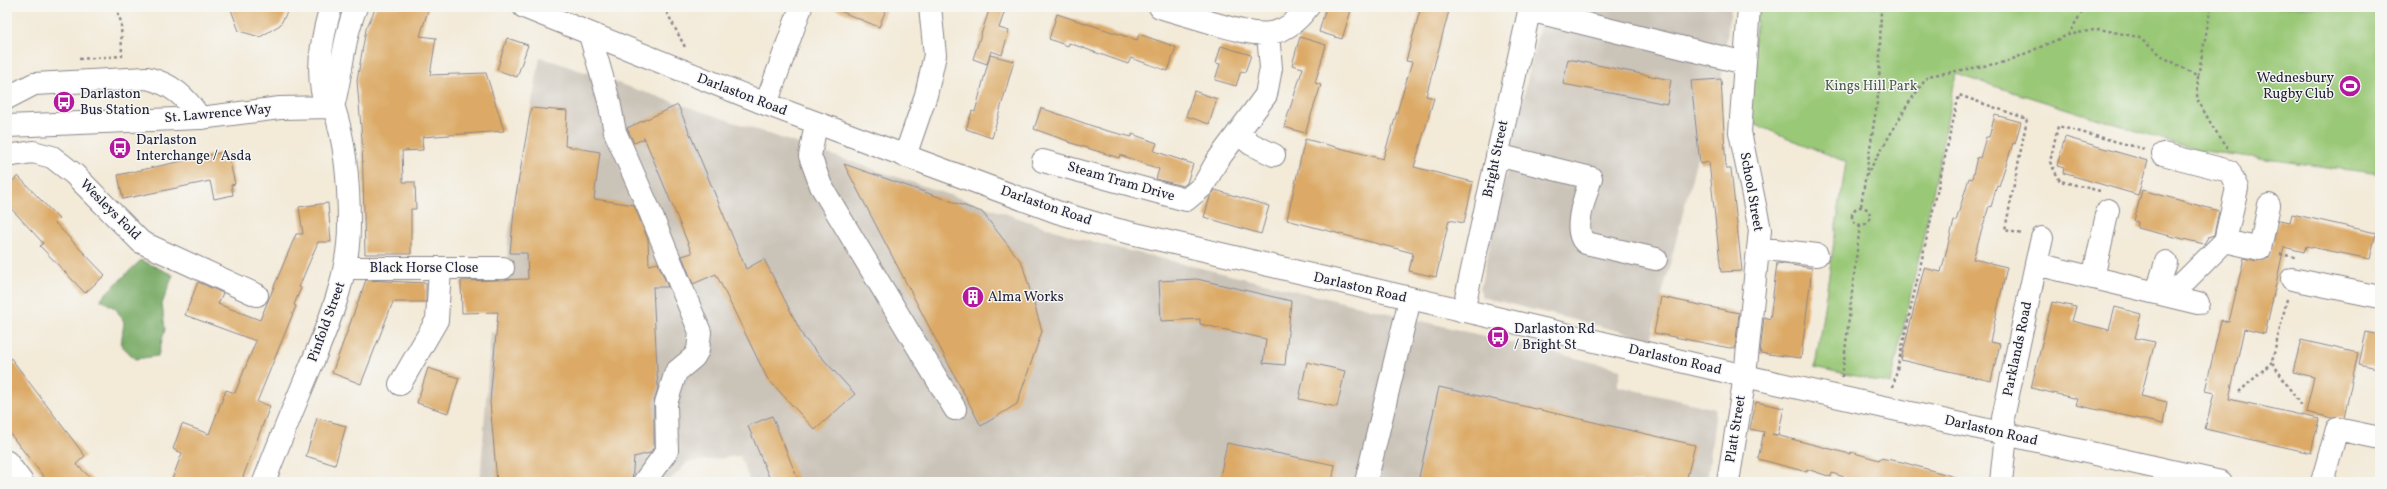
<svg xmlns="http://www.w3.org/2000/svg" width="2387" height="489" viewBox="0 0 2387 489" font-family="Vollkorn,serif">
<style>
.industrial{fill:#cac3b8}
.green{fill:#99c876;stroke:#5e7558}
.forest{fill:#7aac67;stroke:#4e6751}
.building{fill:#dcaa66}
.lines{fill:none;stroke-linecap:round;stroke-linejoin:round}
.minor-casing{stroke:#8a868a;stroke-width:24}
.major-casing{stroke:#8a868a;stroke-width:24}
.path{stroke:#8a868a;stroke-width:2.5;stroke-dasharray:3 3;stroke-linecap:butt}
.minor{stroke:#fff;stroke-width:22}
.major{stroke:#fff;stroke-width:22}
.labels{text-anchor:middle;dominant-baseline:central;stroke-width:3;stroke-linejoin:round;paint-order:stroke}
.poi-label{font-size:14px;fill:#22223b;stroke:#f6f6f2;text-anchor:start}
.park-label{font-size:14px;fill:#4c5c50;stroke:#f6f6f2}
.street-label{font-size:14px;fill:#22223b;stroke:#f6f6f2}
</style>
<rect width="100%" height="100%" fill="#f6f6f2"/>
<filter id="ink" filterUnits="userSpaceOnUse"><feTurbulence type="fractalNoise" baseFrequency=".025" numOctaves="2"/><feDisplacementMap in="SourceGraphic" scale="8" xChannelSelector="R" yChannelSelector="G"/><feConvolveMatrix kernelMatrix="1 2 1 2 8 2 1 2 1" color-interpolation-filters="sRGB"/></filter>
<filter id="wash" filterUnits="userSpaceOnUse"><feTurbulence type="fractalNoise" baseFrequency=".012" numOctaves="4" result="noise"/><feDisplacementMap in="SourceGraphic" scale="16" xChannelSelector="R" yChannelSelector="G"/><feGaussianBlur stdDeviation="0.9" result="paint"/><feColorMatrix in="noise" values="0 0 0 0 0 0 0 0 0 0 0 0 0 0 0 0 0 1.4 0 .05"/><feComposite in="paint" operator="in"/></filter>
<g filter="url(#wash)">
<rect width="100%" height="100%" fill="#f3ead8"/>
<path class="industrial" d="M1544 7H1731L1716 120 1718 150 1698 154 1651 339 1482 297 1480 289Z
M540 57 1084 240 1621 369 1617 386 1716 409 1707 482H750L740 456 688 462 668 482H480L491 332 504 337 508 238Z"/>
<path class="green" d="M1759 7H2380V174L2197 150 1956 74 1933 193 1891 384 1815 367 1846 162 1742 119Z"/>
<path class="forest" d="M141 260 173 275 162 304 165 329 158 356 135 359 121 345 124 322 116 309 100 299Z"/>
<g id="blocks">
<path class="building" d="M230 7H290L280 25 260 37 239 31Z
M376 7H429L420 36 436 38 430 75 486 73 504 131 422 137 423 150 402 151 403 182H415L416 209H411V254H365L362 139 357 81 366 29Z
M830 7H887L879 27Z
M990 7H1006L999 28 1009 31 1002 55 991 51 987 64 973 59Z
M1326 7H1352L1342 39 1319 32Z
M1421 7H1450L1426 96 1434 98 1414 167 1473 182 1464 223 1449 220 1436 277 1409 271 1413 253 1287 220 1305 139 1383 159 1412 62 1406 61Z
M1057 14 1137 40 1139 34 1176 47 1168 71 1131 58 1128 64 1069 43 1068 46 1049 39Z
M1300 37 1326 45 1315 83 1321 85 1305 133 1284 127 1303 68 1292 65Z
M507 38 528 45 517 77 497 70Z
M1221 46 1251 55 1245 72 1241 71 1236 86 1215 80 1220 64 1216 63Z
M990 55 1014 61 992 138 966 129 972 111 975 112Z
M1568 59 1671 80 1667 104 1563 84Z
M1721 79 1726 169H1731L1742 271 1721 272 1709 162 1700 164 1691 81Z
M1194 91 1217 99 1209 124 1186 116Z
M678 105 746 269 764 259 804 338 855 394 815 430 767 378 716 274 693 284 682 256 692 253 644 137V139L634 143 627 128Z
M531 108 567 111 565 146 600 152 594 199 634 205 648 240 649 265 658 263 668 287H653L658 388 654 403V447L650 453 634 457 632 482H497L490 402 498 312 462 313 461 281 528 279 527 253H510L515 201Z
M1041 108 1104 130 1132 137V134L1157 143 1154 151 1193 164 1187 183 1183 186 1156 179 1159 169 1120 155 1119 158 1068 142V141L1034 129Z
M1995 115 2021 122 2015 144 2013 143 1999 186 1997 185 1991 207 1989 206 1973 259 2007 267 1990 342 2000 344 1991 381 1901 360 1924 268 1941 272 1954 221H1956L1969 178 1972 179 1977 157 1980 158 1986 137H1989Z
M2065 137 2148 161 2138 195 2063 173 2064 168 2057 166Z
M224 152 226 159 229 158 235 184 231 185 233 195 214 199 210 181 123 199 118 175Z
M844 164 982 212 1022 263 1042 331 1017 404 981 426Z
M18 176 59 219 55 223 105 275 85 293 40 246 43 243 7 204V186Z
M1215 190 1269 206 1261 234 1204 217 1210 197Z
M2142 190 2219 211 2214 235 2208 237 2204 244 2137 228 2138 222 2134 221Z
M328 203 331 242H318L299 287 301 288 294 305 296 306 257 402 270 406 241 482H171L182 453 173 449 182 424 209 434 226 390 235 393 256 341 185 315 198 282 223 293 218 304 260 320 296 234H303L299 207Z
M2292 214 2376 233 2370 259 2306 246 2304 252 2284 247 2265 334 2244 329 2229 399 2319 419 2311 453 2205 429 2214 393 2205 391 2221 320 2229 322 2244 258 2258 261 2269 258 2279 220 2290 222Z
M1777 263 1812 268 1801 358 1760 353 1764 317 1770 319Z
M1197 279 1291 301 1285 365 1263 363 1266 339 1200 324V319L1161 321 1159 281Z
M366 280 426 283V302H393L361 384 332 373Z
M1661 297 1739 313 1735 349 1654 333Z
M2052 302 2076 307 2072 321 2109 330 2115 307 2141 314 2135 338 2155 342 2141 396 2167 402 2163 424 2076 405 2078 399 2031 388Z
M2366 332 2380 335V355L2377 368 2359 364Z
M2301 340 2358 353 2344 418H2332L2306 412 2314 377 2293 372Z
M7 353 85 456 76 464 95 482H48L7 430Z
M1307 362 1345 371 1337 407 1299 399Z
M428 368 459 378 448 413 417 403Z
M1439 387 1695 445 1686 482H1418Z
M1756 402 1784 408 1778 435 1772 434 1850 454 1851 452 1879 460 1880 458 1902 462 1955 477 1954 482H1858L1832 473 1831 477 1807 469V472L1758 459 1764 432 1750 429Z
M772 416 799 482H771L748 426Z
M317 418 346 426 335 465 306 456Z
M1227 443 1335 465 1332 482H1219Z"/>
</g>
</g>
<g filter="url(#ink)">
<use href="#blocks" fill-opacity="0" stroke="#8a868a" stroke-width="1"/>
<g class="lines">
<g class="minor-casing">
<path id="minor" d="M1160 7C1179 13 1197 18 1216 24 1254 35 1281 44 1308 7
M1529 10 1745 63
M590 35 609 101 615 132 648 207 700 332 698 350 694 357 676 372 666 403 667 451 644 482
M7 98 34 84 147 78C172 84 186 97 200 118
M766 104 801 7
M816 123 810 156 821 186 955 409
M1239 134 1251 144 1274 155
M2163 154 2229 171 2237 188 2225 241 2171 295
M1497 155 1591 178C1586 194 1571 232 1586 243L1656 259
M7 156 33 152 52 157 74 174 141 242 257 295
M905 156 926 95 935 55 930 7
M1043 161 1186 200 1203 186 1217 161 1266 95 1271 68 1268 34
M2225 241 2260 249 2269 205
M1758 248 1817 255
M2036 264 2042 238
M345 268H503
M2093 278 2108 210
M2292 279 2380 297
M2157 292 2166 262
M1463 311 1530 7
M400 384 437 320 440 268
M7 462 22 482
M1366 482 1410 299
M1728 482 1745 376 1760 230 1740 132 1749 7
M2001 482 2006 435 2003 418 2036 264 2198 303
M2322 482 2337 429 2380 438"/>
</g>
<g class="major-casing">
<path id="major" d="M524 7 766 104 1057 212 1118 230 1745 376 2221 482
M333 107C342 73 343 39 356 7
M7 126 200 118 280 108 333 107
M264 482C278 445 293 409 308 373 328 325 349 277 349 225 349 187 346 144 334 108 332 102 323 97 322 91 317 65 323 32 331 7"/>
</g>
<path class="path" d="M664 7 686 49
M2068 35 2085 7
M79 59 122 56 121 22 116 7
M2198 76 2211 7
M1866 176 1908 104 1928 76 2006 62 2068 35 2099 29 2138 37 2165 58 2198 76 2197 99 2214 129 2227 146 2226 150
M2100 191 2060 181 2050 162 2058 126 2144 149
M1861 206 1879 90 1881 7
M1852 216a9 9 0 1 1 18 0a9 9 0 1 1-18 0Z
M2280 254 2295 257
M2287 299 2272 362 2301 406
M1842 377 1860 225
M1893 387 1959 95 2027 119 2005 230 2022 234
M2239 392 2272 362"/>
<use href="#minor" class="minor"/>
<use href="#major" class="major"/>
</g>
</g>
<defs>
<g id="stadium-disc" transform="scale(1.15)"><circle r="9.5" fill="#b5179e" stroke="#f6f6f2"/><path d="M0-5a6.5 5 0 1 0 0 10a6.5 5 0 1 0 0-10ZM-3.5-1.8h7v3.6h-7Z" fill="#fff"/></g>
<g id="bus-disc" transform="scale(1.15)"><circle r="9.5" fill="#b5179e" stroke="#f6f6f2"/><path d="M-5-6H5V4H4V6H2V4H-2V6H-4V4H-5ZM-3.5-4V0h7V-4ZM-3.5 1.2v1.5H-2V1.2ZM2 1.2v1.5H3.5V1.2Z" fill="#fff"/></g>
<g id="building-disc" transform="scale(1.15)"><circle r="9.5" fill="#b5179e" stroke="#f6f6f2"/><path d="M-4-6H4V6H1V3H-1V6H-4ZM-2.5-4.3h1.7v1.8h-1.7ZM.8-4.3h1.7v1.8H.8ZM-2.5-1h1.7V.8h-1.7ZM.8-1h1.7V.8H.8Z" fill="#fff"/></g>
</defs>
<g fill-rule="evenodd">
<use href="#stadium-disc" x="2350" y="86"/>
<use href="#bus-disc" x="64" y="102"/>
<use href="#bus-disc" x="120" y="148"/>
<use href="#building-disc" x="973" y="297"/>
<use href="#bus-disc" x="1498" y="337"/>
</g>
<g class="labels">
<g class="poi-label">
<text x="2334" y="78" text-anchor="end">Wednesbury<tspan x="2334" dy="16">Rugby Club</tspan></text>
<text x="80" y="94">Darlaston<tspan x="80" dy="16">Bus Station</tspan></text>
<text x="136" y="140">Darlaston<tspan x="136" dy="16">Interchange / Asda</tspan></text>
<text x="988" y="297">Alma Works</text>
<text x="1514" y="329">Darlaston Rd<tspan x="1514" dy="16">/ Bright St</tspan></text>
</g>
<g class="park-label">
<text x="1871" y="86">Kings Hill Park</text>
</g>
<g class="street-label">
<text transform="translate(742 95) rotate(21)">Darlaston Road</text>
<text transform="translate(218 114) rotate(-5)">St. Lawrence Way</text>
<text transform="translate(1496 159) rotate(-78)">Bright Street</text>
<text transform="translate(1121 182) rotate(16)">Steam Tram Drive</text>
<text transform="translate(1751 192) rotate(80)">School Street</text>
<text transform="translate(1046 206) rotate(19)">Darlaston Road</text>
<text transform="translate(110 210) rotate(45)">Wesleys Fold</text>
<text x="424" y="268">Black Horse Close</text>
<text transform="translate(1360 288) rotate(13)">Darlaston Road</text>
<text transform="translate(327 322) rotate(-70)">Pinfold Street</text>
<text transform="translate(2018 349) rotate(-78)">Parklands Road</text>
<text transform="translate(1675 360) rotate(13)">Darlaston Road</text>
<text transform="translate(1736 429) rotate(-81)">Platt Street</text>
<text transform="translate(1991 431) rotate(13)">Darlaston Road</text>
</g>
</g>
<rect width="2387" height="489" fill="none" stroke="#f6f6f2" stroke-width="24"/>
</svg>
